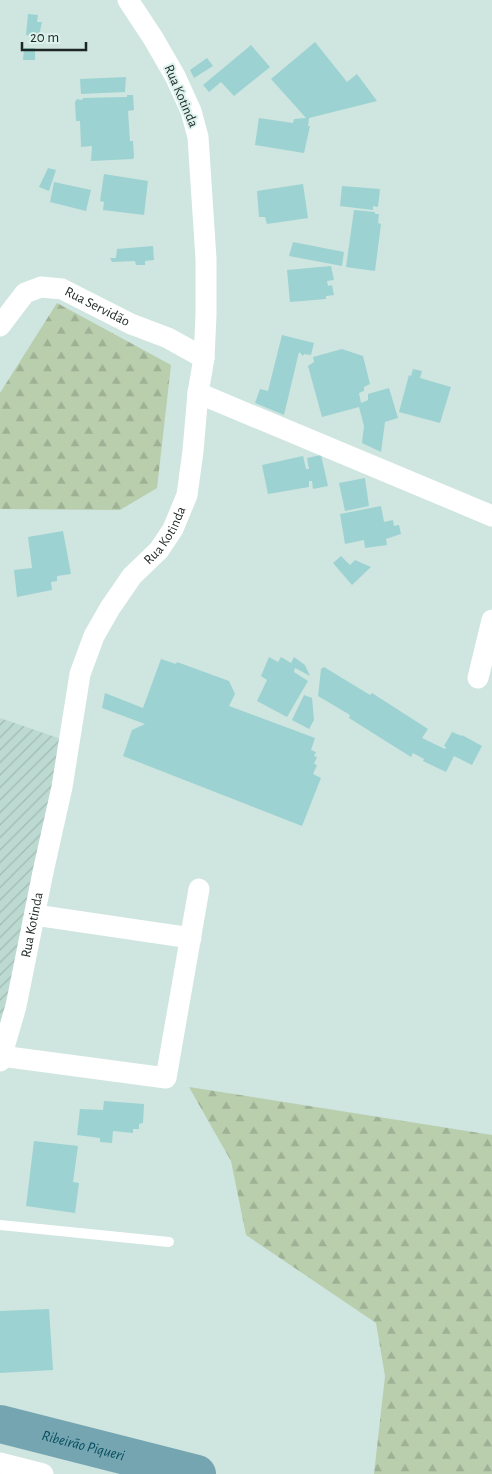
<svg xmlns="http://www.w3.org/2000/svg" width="492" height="1474" viewBox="0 0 492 1474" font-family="'Alegreya Sans',sans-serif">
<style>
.industrial{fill:url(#industrial-furrows)}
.forest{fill:url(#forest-firs)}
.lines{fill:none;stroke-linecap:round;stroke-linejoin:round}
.river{stroke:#76a5b2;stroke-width:38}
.building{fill:#9dd2d2}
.lane{stroke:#fff;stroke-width:10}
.street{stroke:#fff;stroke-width:21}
.labels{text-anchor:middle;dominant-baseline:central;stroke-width:4;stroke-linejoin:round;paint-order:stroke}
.street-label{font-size:14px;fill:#1e2624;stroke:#dcf2ec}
.water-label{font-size:15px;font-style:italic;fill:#044c5b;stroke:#dcf2ec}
</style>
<defs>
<pattern id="industrial-furrows" width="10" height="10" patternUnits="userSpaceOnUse" patternTransform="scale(1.25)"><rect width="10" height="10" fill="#bcdad1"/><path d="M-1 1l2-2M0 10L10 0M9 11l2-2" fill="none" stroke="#a1bbb3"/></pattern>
<pattern id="forest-firs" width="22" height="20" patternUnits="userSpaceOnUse" patternTransform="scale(1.25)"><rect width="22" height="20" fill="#b8cead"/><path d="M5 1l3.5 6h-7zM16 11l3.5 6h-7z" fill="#9eb195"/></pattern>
</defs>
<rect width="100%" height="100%" fill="#cfe5df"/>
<path class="industrial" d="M0 718 64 740 0 1033Z"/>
<path class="forest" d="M57 303 171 365 157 488 120 510 0 509V393Z
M189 1087 492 1135V1474H374L385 1376 376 1323 246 1235 231 1161Z"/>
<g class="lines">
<path class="river" id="s1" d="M0 1424 197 1474"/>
</g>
<path class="building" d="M28 14 38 15 37 22H42L39 36 26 35Z
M315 42 347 82 357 74 377 101 309 118 308 126H310L304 153 255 145 259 118 293 123 294 119 306 118 271 79Z
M251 45 270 67 234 96 221 82 209 92 203 85Z
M24 48H35V60H23Z
M207 58 213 66 194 78 190 70Z
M126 77 125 92 81 94 80 79Z
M127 95H133L134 110 128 111 130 141H133L134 157 133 159 91 161 92 146 81 147 80 121H76L75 102 77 99 82 100 83 98 127 97Z
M48 168 56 170 49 191 39 187Z
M104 174 148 181 144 215 103 210 104 202 100 201Z
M54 182 91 190 86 211 50 202Z
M303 184 308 218 267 224 265 217H259L257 191Z
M342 186 380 189 378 207 373 206V210L340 206Z
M354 210 375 212V214H379L378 223 381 224 375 271 346 267Z
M293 242 344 252 342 266 289 256Z
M153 246 154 260 145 261V265H136L135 261 112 262 110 258H116L117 249Z
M331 266 334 280 327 281 328 286 332 285 334 295 326 296V299L290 302 287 270Z
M282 335 314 343 311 355 304 354 303 356 299 352 284 415 255 403 260 389 268 391Z
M342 349 363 356 370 384 364 387V391L359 393 361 403 368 400V394L389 388 398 418 385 422 381 452 362 443 364 426 359 407 322 417 308 366 314 362 313 357Z
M413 369 422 371 420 378 451 387 440 423 399 412 409 375 411 376Z
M321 455 328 486 313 489 312 481H309V487L268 494 262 465 303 456 306 469H309L307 458Z
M365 478 369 506 345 511 339 483Z
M381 506 384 522 393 520 394 526 399 525 401 534 386 539 387 545 365 548 364 540 345 544 340 514Z
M63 531 71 574 57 576V581L51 582 52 590 17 597 14 570 32 568 28 537Z
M341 556 350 565 355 560 371 567 352 585 333 563Z
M269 657 278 662 281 657 291 663 294 657 305 665 310 676 295 668 294 672 308 681 287 717 257 701 267 680 261 676Z
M161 659 176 664 177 662 229 681 235 694 229 706 315 738 311 750 316 752 314 756 317 757 314 764 317 765 313 774 321 778 302 826 123 756 132 730 145 724 102 708 105 693 143 708Z
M324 667 370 695 372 693 428 729 422 738 445 749 446 747 444 746 452 732 462 736V735L482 746 472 765 454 756 446 772 423 761 424 759 413 753 411 757 349 718 350 715 318 696 321 669Z
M304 695 312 698 314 720 309 729 292 720Z
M104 1101 144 1104 143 1123 139 1124V1129H133V1133L113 1131 112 1143 100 1142V1138L77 1135 80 1109 103 1110Z
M34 1141 78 1146 73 1182 79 1183 75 1213 26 1206Z
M49 1309 53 1370 0 1373V1311Z"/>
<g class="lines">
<path class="lane" d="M0 1225 169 1242"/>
<g class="street">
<path id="s2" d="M0 326 25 293 41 287 62 289 131 324 168 338 204 358"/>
<path d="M198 393 492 516"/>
<path d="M478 678 492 620"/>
<path d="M35 915 191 938"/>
<path d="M1 1056 166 1078 199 889"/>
<path id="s3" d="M0 1061 16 1006 43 872 62 787 80 674 94 636 110 608 132 576 159 550 173 529 187 495 193 451 198 393 204 358 206 315V259L198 137 191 111 175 76 153 38 128 0"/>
<path d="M0 1463 43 1474"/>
</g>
</g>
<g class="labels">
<g class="street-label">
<text transform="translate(181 96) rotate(67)">Rua Kotinda</text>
<text stroke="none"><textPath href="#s2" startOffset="119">Rua Servidão</textPath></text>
<text stroke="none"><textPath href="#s3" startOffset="560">Rua Kotinda</textPath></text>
<text stroke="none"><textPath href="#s3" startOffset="140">Rua Kotinda</textPath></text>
</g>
<g class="water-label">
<text stroke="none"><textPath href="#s1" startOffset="86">Ribeirão Piqueri</textPath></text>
</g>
</g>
<path d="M22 42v8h64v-8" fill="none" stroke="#1e2624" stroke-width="2.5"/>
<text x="30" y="42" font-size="15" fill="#1e2624" stroke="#dcf2ec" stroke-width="4" paint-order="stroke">20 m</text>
</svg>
